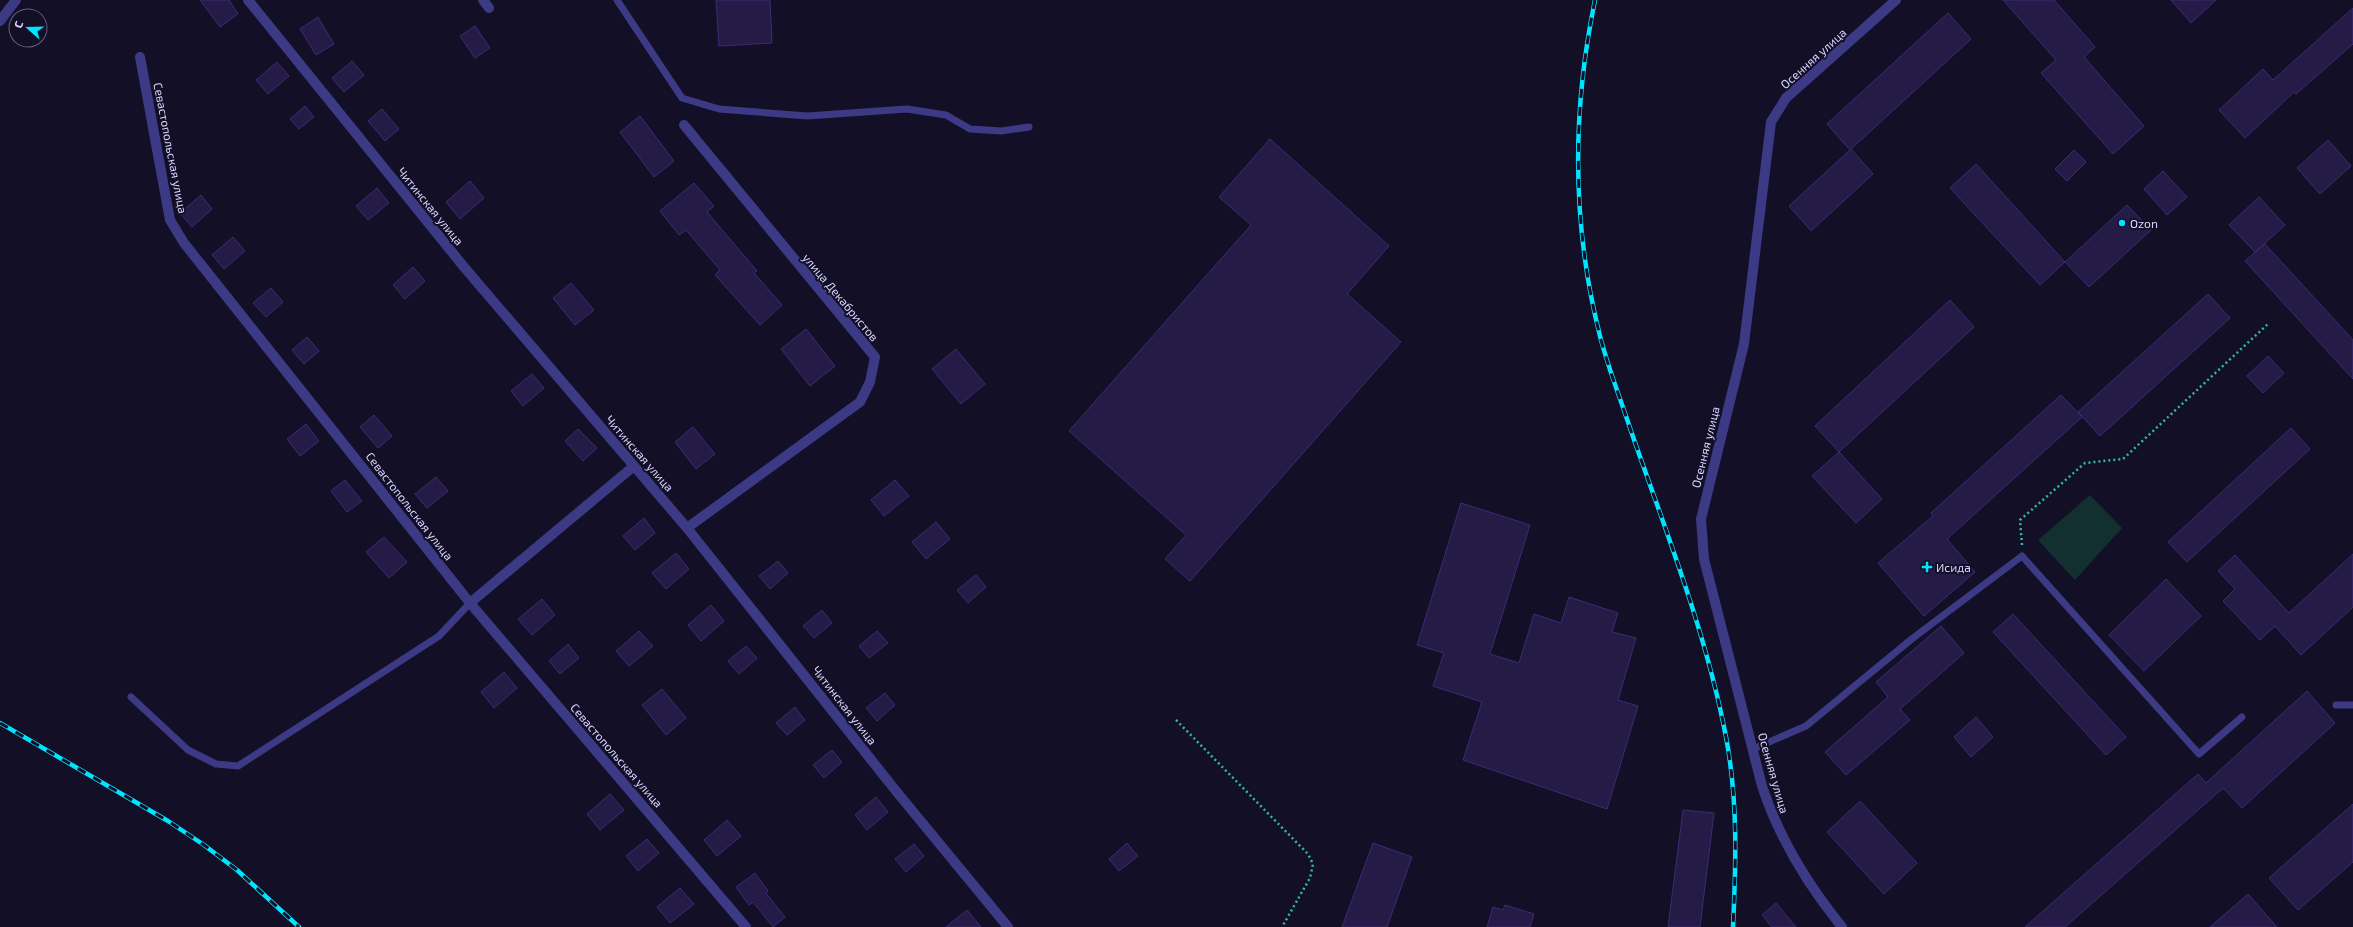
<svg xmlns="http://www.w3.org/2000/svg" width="2353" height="927" viewBox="0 0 2353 927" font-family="'Exo 2',sans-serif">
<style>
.green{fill:#12302f}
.building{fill:#241b47;stroke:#3b2d73}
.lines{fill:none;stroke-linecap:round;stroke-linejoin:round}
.path{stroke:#2fb8b0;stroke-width:2.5;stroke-dasharray:2 3;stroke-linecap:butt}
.service{stroke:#3d3a85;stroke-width:7}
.minor{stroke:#3d3a85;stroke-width:10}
.rail-casing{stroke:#00e5ff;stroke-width:4.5}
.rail{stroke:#130f26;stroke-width:3;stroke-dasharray:9;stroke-linecap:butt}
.poi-dot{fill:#00e5ff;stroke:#130f26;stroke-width:1.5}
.labels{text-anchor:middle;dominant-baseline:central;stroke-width:4;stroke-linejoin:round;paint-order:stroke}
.street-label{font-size:12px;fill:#d9d4ff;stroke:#130f26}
.poi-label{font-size:12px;fill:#d9d4ff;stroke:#130f26;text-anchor:start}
</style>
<rect width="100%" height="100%" fill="#130f26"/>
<path class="green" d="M2090 495 2122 528 2075 580 2038 540Z"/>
<path class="building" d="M200 0H229L238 14 220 27Z
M716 0H770L772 43 719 46Z
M2003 0H2054L2095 47 2084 57 2144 126 2113 154 2041 73 2056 60Z
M2171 0H2216L2191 23Z
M2353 8V44L2296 94 2294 92 2245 138 2219 110 2263 69 2273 80Z
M1948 13 1971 39 1851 149 1873 174 1811 231 1789 206 1850 150 1827 124Z
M318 17 334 44 316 55 300 29Z
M475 26 490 48 475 58 460 36Z
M352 61 364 75 344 92 332 78Z
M277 62 289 76 268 94 256 80Z
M305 106 314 117 299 129 290 119Z
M382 109 399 129 385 141 368 121Z
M640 116 674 161 654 177 620 132Z
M1270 139 1389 246 1347 294 1401 342 1190 581 1165 559 1186 535 1069 431 1251 225 1219 197Z
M2328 140 2351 166 2320 194 2297 168Z
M2074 150 2086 162 2067 181 2055 169Z
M1976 164 2065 262 2127 205 2151 230 2089 287 2065 262 2040 285 1950 188Z
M2163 171 2187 197 2167 215 2144 189Z
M470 181 484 198 460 219 446 202Z
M694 183 714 206 707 212 757 271 754 273 782 305 760 325 715 275 720 270 686 230 679 235 660 211Z
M377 188 389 203 368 220 356 206Z
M201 195 212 209 192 227 180 213Z
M2259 197 2285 225 2255 252 2229 225Z
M233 237 245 251 224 269 212 255Z
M2265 244 2353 340V379L2245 261Z
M413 267 425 281 405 299 393 285Z
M571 283 594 310 575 325 553 298Z
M271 288 283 302 266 317 253 303Z
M2208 294 2230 318 2100 436 2078 412Z
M1950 300 1974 327 1839 452 1882 499 1856 523 1812 476 1839 452 1815 426Z
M806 329 835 366 810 386 781 349Z
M307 337 319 351 304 364 292 350Z
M956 349 985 384 961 404 932 369Z
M2268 356 2284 373 2263 393 2247 376Z
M532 374 544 388 523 406 511 391Z
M2061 395 2082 417 1947 539 1975 572 1924 616 1878 563 1933 516 1931 513Z
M374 415 392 436 378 448 360 427Z
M306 424 319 441 300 456 287 439Z
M693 427 715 454 696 469 675 442Z
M2291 428 2310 449 2187 562 2168 542Z
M578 429 597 448 583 461 565 441Z
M436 477 448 491 427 508 415 494Z
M345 480 362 501 347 512 331 491Z
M895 480 909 496 884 516 871 500Z
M1461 503 1530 525 1490 654 1519 663 1534 614 1561 623 1569 597 1618 613 1612 632 1636 638 1618 700 1638 706 1607 809 1463 760 1482 702 1433 686 1444 653 1417 645Z
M644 518 655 533 635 550 623 536Z
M936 522 950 539 926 559 912 542Z
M384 537 407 562 389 578 366 552Z
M676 553 689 569 666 589 652 573Z
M2353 554V607L2301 655 2275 626 2260 640 2223 601 2235 589 2218 571 2235 555 2289 613Z
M778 561 788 573 770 589 759 576Z
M976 575 986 587 968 603 957 590Z
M2166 579 2201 616 2144 671 2109 635Z
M542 599 555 615 532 635 518 619Z
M711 605 724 621 701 641 688 625Z
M822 610 832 623 814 638 803 626Z
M2013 614 2126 737 2106 755 1993 632Z
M1941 626 1964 653 1900 709 1910 720 1846 775 1825 752 1888 697 1876 682Z
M639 631 653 646 629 666 616 651Z
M877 631 888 643 869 658 859 646Z
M568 644 579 658 560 674 549 661Z
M746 646 757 658 739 674 728 661Z
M504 672 517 688 494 708 481 692Z
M662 689 686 718 666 735 642 705Z
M2307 691 2335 723 2242 808 2223 788 2065 927H2025L2198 774 2206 783Z
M885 693 895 705 877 721 866 708Z
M795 707 805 720 787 735 776 723Z
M1976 717 1993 737 1971 757 1954 737Z
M832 750 842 762 824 778 813 765Z
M610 794 624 810 600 830 587 814Z
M876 797 888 812 867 830 855 815Z
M1860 801 1917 863 1884 894 1827 832Z
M2353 804V862L2298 910 2269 878Z
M1683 810 1714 813 1700 927H1668Z
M727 820 741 836 717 856 704 840Z
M647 839 659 853 638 871 626 856Z
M1127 843 1138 856 1119 871 1109 859Z
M1373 843 1412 857 1387 927H1342Z
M914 844 924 856 906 872 895 859Z
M755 873 768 891 766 893 785 917 773 927 753 902 749 905 736 887Z
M680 888 694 904 670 923 657 907Z
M2248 894 2277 927H2210Z
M1776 903 1796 927H1772L1762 915Z
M1505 905 1534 914 1530 927H1487L1493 907 1503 910Z
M967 910 981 927H946Z"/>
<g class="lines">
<path class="path" d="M2022 545 2020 520 2085 463 2123 459 2269 323
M1176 720 1308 854 1313 864 1310 878 1282 927"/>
<path class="service" d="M617 0 682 98 719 109 807 116 907 109 946 115 970 129 1001 131 1029 127
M131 697 188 750 216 764 238 766 439 636 470 603
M2336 705H2353
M1753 749 1806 726 1913 638 2022 556 2199 754 2242 717"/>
<path class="minor" d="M248 0 464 267 687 528 896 791 1008 927
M483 0 489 8
M0 21 16 0
M140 57 170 220 184 243 470 603 746 927
M684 125 875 357 870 382 860 402 687 528
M470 603 634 466
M1842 927C1808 885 1779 838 1762 786L1704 559 1701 519 1744 344 1771 122 1786 98 1896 0"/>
<g class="rail-casing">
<path id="rail" d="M1595 0C1572 111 1572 226 1600 336 1608 368 1621 400 1631 431 1666 532 1706 632 1726 737 1738 800 1736 863 1733 927
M0 723 168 821 204 845 237 870 299 927"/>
</g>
<use href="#rail" class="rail"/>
</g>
<g class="poi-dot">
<circle cx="2122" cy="223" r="4"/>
<path d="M1925 561h4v4h4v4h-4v4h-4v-4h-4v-4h4z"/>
</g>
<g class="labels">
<g class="street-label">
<text transform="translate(1813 58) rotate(-42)">Осенняя улица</text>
<text transform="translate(171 148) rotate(79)">Севастопольская улица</text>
<text transform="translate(431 206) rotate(51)">Читинская улица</text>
<text transform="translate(841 297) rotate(50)">улица Декабристов</text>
<text transform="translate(1705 447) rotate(-76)">Осенняя улица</text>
<text transform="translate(640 453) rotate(49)">Читинская улица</text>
<text transform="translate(410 506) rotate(52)">Севастопольская улица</text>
<text transform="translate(845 705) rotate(52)">Читинская улица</text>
<text transform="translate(617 755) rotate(49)">Севастопольская улица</text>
<text transform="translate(1774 773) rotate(74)">Осенняя улица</text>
</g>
<g class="poi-label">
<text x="2130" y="223">Ozon</text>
<text x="1936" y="567">Исида</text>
</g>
</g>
<g transform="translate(28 28) rotate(290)"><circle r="19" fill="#130f26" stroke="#625e7d"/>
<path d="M0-3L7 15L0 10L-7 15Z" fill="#00e5ff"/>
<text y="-6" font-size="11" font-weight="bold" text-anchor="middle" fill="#d9d4ff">С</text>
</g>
</svg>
